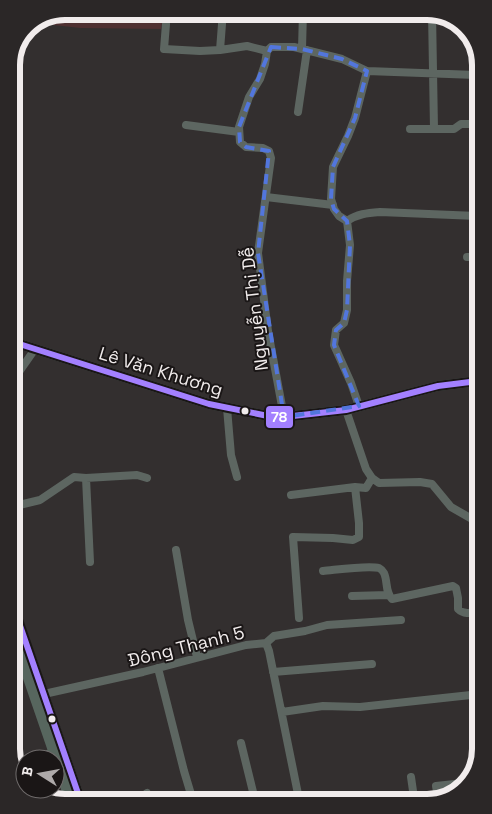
<svg xmlns="http://www.w3.org/2000/svg" width="492" height="814" viewBox="0 0 492 814" font-family="'Space Grotesk',sans-serif">
<style>
.green{fill:#4f3031}
.lines{fill:none;stroke-linecap:round;stroke-linejoin:round}
.minor{stroke:#5d6661;stroke-width:8}
.major{stroke:#57665e;stroke-width:10}
.bus-1-casing{stroke:#1a1616;stroke-width:10}
.bus-1{stroke:#a380ff;stroke-width:6}
.marked{fill:none;stroke:#5276dd;stroke-width:4;stroke-dasharray:10 6;stroke-linejoin:round}
.bus-dot{fill:#f1ecec;stroke:#1a1616;stroke-width:2}
.labels{text-anchor:middle;dominant-baseline:central;stroke-width:4;stroke-linejoin:round;paint-order:stroke}
.street-label{font-size:18px;fill:#f1ecec;stroke:#1a1616}
.rim{fill:none;stroke:#f1ecec;stroke-width:6}
.line-badge{stroke:#1a1616;stroke-width:2}
.badge-label{font-size:14px;text-anchor:middle;font-weight:bold;fill:#fff}
</style>
<rect width="100%" height="100%" fill="#332f2f"/>
<path class="green" d="M65 11H164L161 29 80 28 36 23Z"/>
<g class="lines">
<path class="minor" d="M432 12 434 129H454L461 124H476
M166 24 164 49 200 51 220 50 247 46 267 51
M302 49 303 11
M220 50 223 11
M298 112 307 50
M186 125 239 132
M410 129H434
M266 197 333 205
M347 221C357 214 367 213 380 212L477 216
M467 257H477
M14 379 35 349
M359 406 351 383 334 345 336 330 344 323 347 310V281L350 245 347 221 339 216 334 209 331 199 333 167 348 136 355 118 367 71
M227 408 231 455 237 477
M346 410 366 469 372 478 379 483 420 482 432 484 451 507 479 523
M284 417 268 331 258 253 271 158 269 151 263 148 246 147 240 142 239 127 249 97 260 79 265 64 267 51 271 47H294L342 59 367 71 476 75
M86 478 90 562
M291 495 355 487 366 488 372 478
M15 506 40 500 74 477 86 478 137 475 147 478
M176 550 188 620 197 657
M323 571C335 570 368 565 379 568 381 569 383 571 384 573 388 582 385 592 392 599L453 586 456 588 458 598V609C464 615 472 613 480 612
M352 596 388 595
M299 618 293 537 333 538 353 540 359 537V523L355 487
M266 643 274 636 305 631 327 625 401 620
M158 668 184 771 193 801
M273 672 372 664
M44 694 143 672 246 645 266 643 269 651 299 799
M282 712 323 706 360 707 480 694
M241 743 255 800
M30 759 54 752
M17 763 25 760
M411 777 414 798
M147 793 150 801
M438 797 436 786 464 783"/>
<path class="major" d="M13 342 209 404 268 416 284 417 346 410 438 386 478 381
M15 613 81 802
M16 643 71 803"/>
<g class="bus-1-casing">
<path id="bus-1" d="M13 342 209 404 268 416 284 417 346 410 438 386 478 381
M16 614 81 802"/>
</g>
<use href="#bus-1" class="bus-1"/>
</g>
<path class="marked" d="M271 47 302 49 342 59 367 71 355 118 333 167 331 199 334 209 347 221 350 245 347 310 344 323 336 330 334 345 359 406 284 417 258 253 269 151 246 147 240 142 239 127Z"/>
<g class="bus-dot">
<circle cx="245" cy="411" r="4.5"/>
<circle cx="52" cy="719" r="4.5"/>
</g>
<g class="labels">
<g class="street-label">
<text transform="translate(254 309) rotate(-97)">Nguyễn Thị Dễ</text>
<text transform="translate(161 371) rotate(17)">Lê Văn Khương</text>
<text transform="translate(186 646) rotate(-14)">Đông Thạnh 5</text>
</g>
</g>
<path d="M0 0H492V814H0ZM65 20H427A45 45 0 0 1 472 65V749A45 45 0 0 1 427 794H65A45 45 0 0 1 20 749V65A45 45 0 0 1 65 20Z" fill="#2b2727" fill-rule="evenodd"/>
<path class="rim" d="M65 20H427A45 45 0 0 1 472 65V749A45 45 0 0 1 427 794H65A45 45 0 0 1 20 749V65A45 45 0 0 1 65 20Z"/>
<rect class="line-badge" x="265" y="405" width="29" height="24" rx="5" fill="#a380ff"/>
<g class="badge-label">
<text x="279" y="422">78</text>
</g>
<g transform="translate(40 774) rotate(281)"><circle r="24" fill="#1a1616" stroke="#706c6c"/>
<path d="M0-4L9 19L0 12L-9 19Z" fill="#aeaaaa"/>
<text y="-8" font-size="14" font-weight="bold" text-anchor="middle" fill="#f1ecec">B</text>
</g>
</svg>
